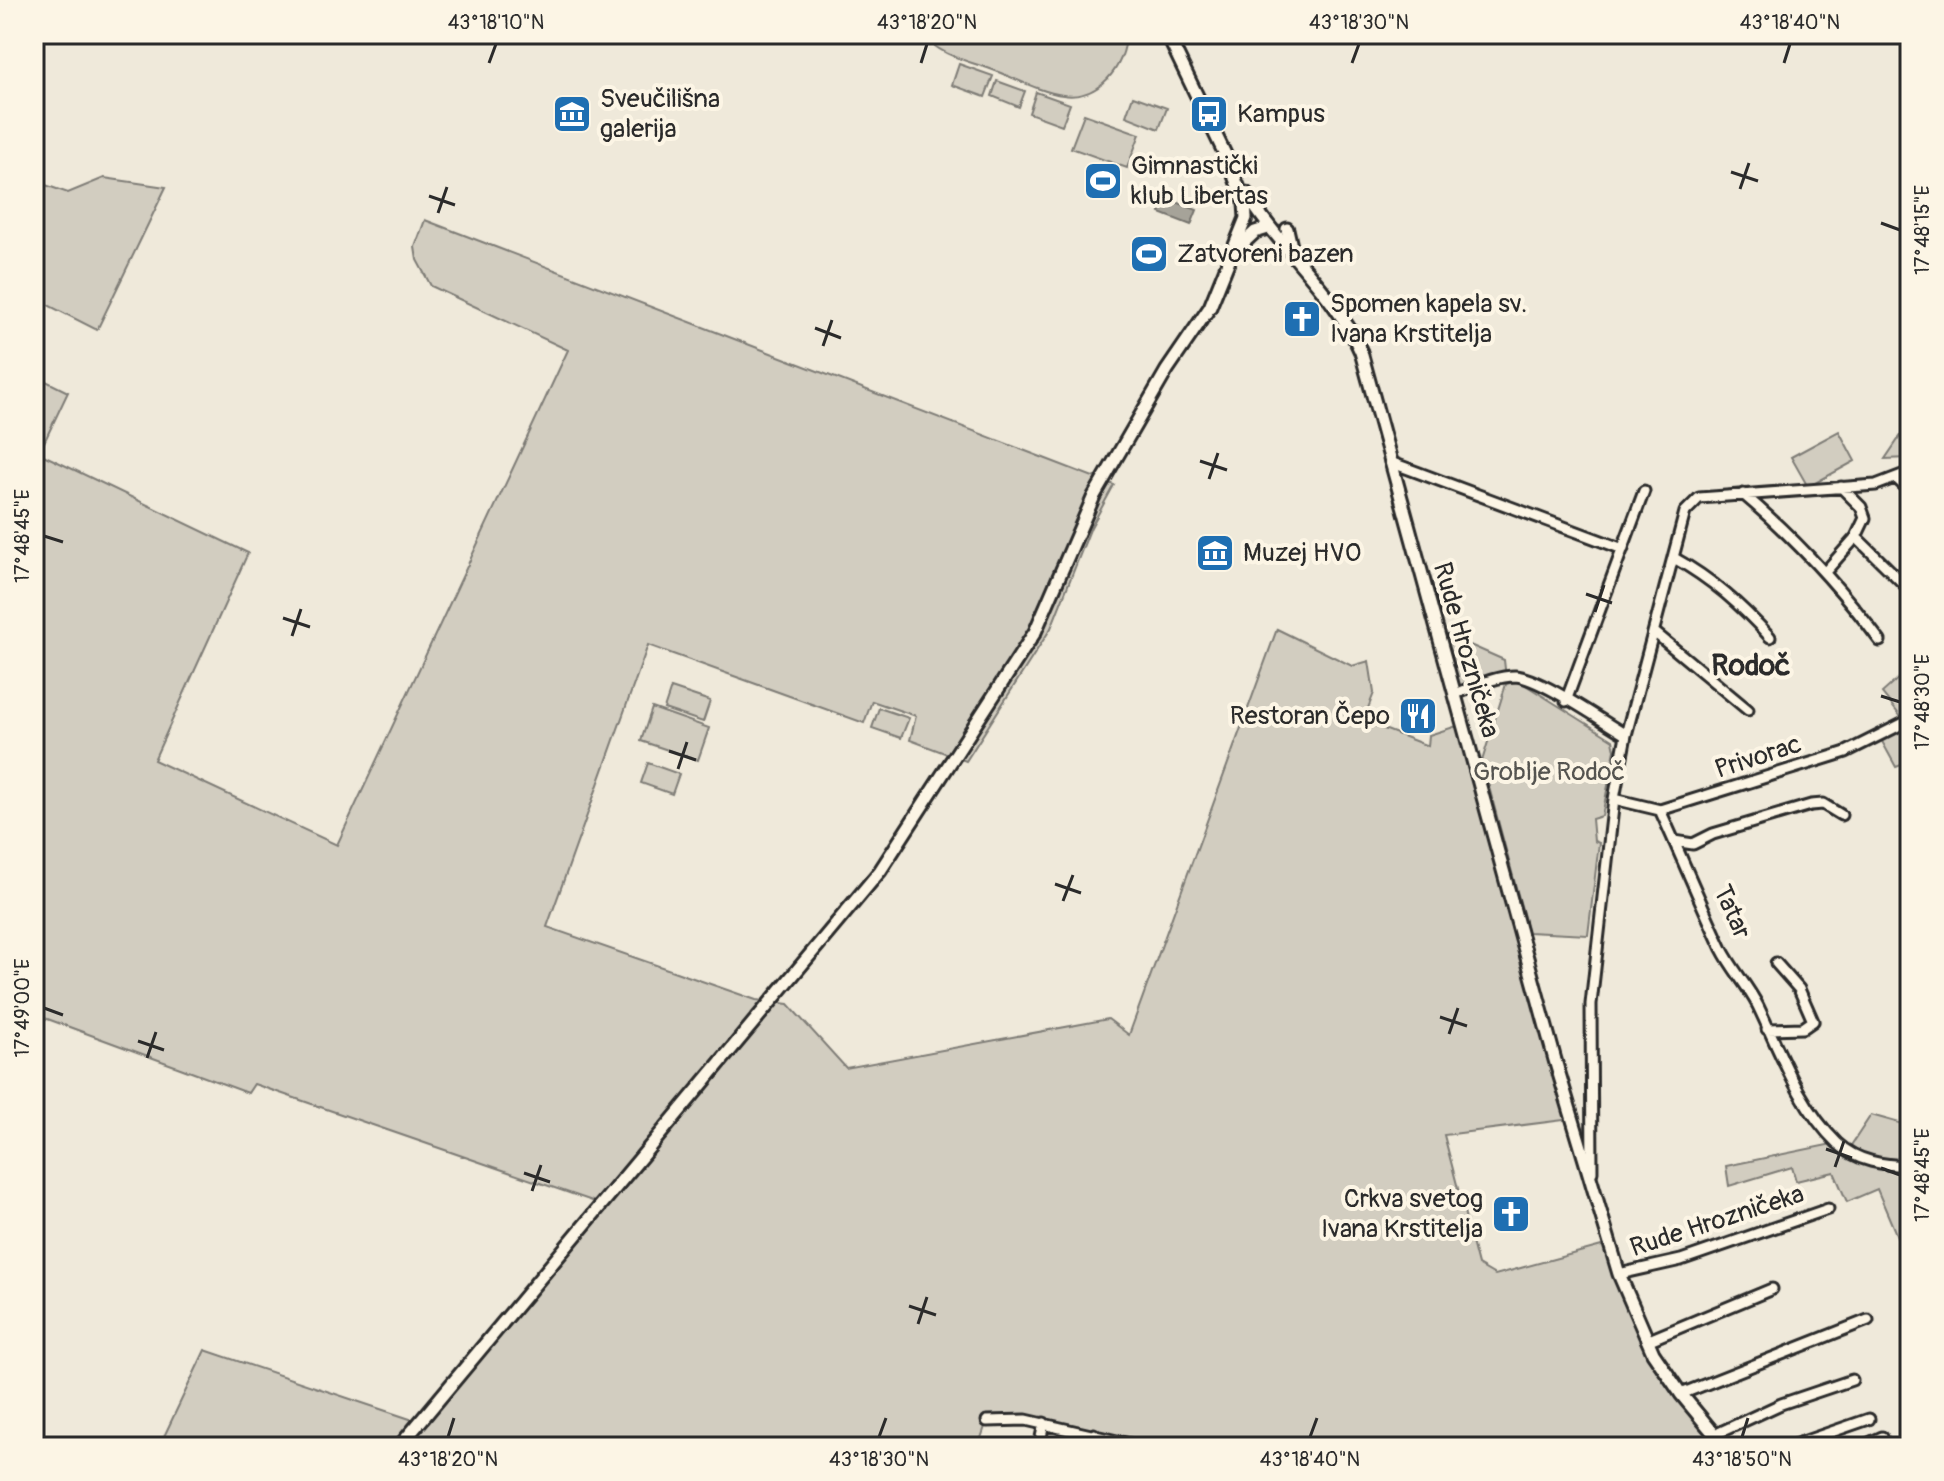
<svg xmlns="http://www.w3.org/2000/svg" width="1944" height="1481" viewBox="0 0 1944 1481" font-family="Pangolin,sans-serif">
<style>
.green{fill:#d2cdc0;stroke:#7e7c76;stroke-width:2}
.water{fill:#a6a399;stroke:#75736d;stroke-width:2}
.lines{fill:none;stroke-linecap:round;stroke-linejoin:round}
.minor-casing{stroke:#2b2b2b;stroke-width:15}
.tertiary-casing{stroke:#2b2b2b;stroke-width:17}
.minor{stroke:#fcf5e5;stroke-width:9}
.tertiary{stroke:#fcf5e5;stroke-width:11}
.ticks{fill:none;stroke:#2b2b2b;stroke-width:3}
.labels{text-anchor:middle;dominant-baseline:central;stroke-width:8;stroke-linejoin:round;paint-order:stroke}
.poi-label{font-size:26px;fill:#2b2b2b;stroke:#fcf5e5;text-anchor:start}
.street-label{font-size:26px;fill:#2b2b2b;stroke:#fcf5e5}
.park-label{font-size:26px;fill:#555450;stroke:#fcf5e5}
.quarter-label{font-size:30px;font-weight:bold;fill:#2b2b2b;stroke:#fcf5e5}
.neatline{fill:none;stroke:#2b2b2b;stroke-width:3}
.ticks-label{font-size:20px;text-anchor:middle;fill:#2b2b2b}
</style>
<rect width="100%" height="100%" fill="#efe9da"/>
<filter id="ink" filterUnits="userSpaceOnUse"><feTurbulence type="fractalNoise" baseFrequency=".0125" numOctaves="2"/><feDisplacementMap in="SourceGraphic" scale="16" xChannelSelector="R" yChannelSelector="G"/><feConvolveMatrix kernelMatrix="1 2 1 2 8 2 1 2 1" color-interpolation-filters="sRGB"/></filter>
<g filter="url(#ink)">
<path class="green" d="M922 34H1126C1126 66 1098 101 1063 95 1040 92 1015 78 993 70 968 61 938 55 922 34Z
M959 64 993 76 985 97 952 85Z
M997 81 1025 91 1019 107 992 96Z
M1036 92 1070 104 1062 125 1029 113Z
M1133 96 1167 108 1159 129 1126 116Z
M1084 114 1140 134 1127 168 1071 148Z
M104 178 166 187 97 330 34 298V181L68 193Z
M425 220 1114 485 1091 527 1051 628 966 761 910 740 916 716 872 701 864 723 648 645 547 927 756 1000 788 1004 846 1068 1108 1019 1129 1035 1277 629 1352 666 1369 661 1374 693 1363 721 1428 746 1429 735 1463 724 1572 1119 1444 1135 1478 1265 1495 1275 1609 1244 1636 1322 1723 1447H1143L1044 1423 987 1421 978 1447H684L657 1437 649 1447H159L205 1350 419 1422 601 1204 254 1084 248 1093 34 1014V375L68 392 39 453 248 553 154 760 337 845 568 350 431 286 417 260 415 247Z
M1910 422V458L1885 459Z
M1839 431 1855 461 1808 487 1791 457Z
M1445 634 1504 660 1506 678 1455 694 1439 638Z
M1910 668V762L1896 767 1879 736 1905 722 1882 693Z
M1519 681 1613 740 1615 750 1602 816 1592 819 1594 841 1599 843 1588 935 1528 932 1482 761 1506 684Z
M671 688 710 701 703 722 664 709Z
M652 708 709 728 698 760 641 741Z
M879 708 909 718 901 738 872 728Z
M648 763 679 774 672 794 641 783Z
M1871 1115 1910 1126V1267L1877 1189 1847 1202 1834 1172 1796 1181 1792 1167 1729 1186 1726 1166 1837 1143 1848 1150Z"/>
<path class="water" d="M1166 198 1197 210 1191 225 1160 213Z"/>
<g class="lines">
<g class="minor-casing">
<path id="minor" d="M1390 462 1623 549
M1897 479 1910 491
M1743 494C1795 538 1840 587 1880 641
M1856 537 1910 590
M1674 558C1712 579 1741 605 1770 637
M1825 572 1856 537 1865 518 1861 507 1841 487
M1654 632 1748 710
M1455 694C1474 687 1495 676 1515 676 1539 677 1602 721 1626 735
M1566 701 1644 491
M1614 799 1660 810 1846 752 1910 720
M1660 810C1681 856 1701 904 1722 949 1732 969 1748 986 1758 1006 1780 1052 1799 1106 1837 1143 1857 1162 1884 1165 1910 1166
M1674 841 1693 844 1713 834 1811 805 1823 804 1841 815
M1767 1029 1803 1028 1813 1021 1799 989 1776 963
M1592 1172 1591 1004 1614 799 1626 735 1685 512 1699 498 1876 485 1910 472
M1619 1274 1681 1260 1828 1209
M1647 1341 1772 1289
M1681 1394 1868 1320
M987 1421 1026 1420 1143 1447
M1714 1435 1781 1404 1852 1380
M1039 1447 1044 1423
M1091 1447 1094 1434
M1788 1447 1869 1419
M1860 1447 1882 1437"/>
</g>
<g class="tertiary-casing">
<path id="tertiary" d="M1167 34 1235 175
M1246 193C1280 249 1335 292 1361 352L1555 1060 1619 1274 1653 1353 1681 1394 1725 1447
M1287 229 1293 255
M1240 246 1255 232 1268 228
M399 1447 880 871 1035 632 1094 496 1167 370 1210 307 1246 218 1245 204 1231 168"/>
</g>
<use href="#minor" class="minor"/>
<use href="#tertiary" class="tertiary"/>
</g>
</g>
<path class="ticks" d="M489 63 496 44M921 63 927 44M1352 63 1359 44M1784 63 1790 44M1731 172 1758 181M1740 189 1749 163M429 196 455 205M438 213 447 187M1881 223 1900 230M815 328 841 338M823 346 832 320M1200 461 1227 470M1209 479 1218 453M44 536 63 542M1586 594 1612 603M1595 612 1604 585M283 618 310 627M292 636 301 609M1881 696 1900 702M669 751 696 760M678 769 687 742M1055 884 1081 893M1063 901 1073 875M44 1008 63 1015M1440 1017 1467 1026M1449 1034 1458 1008M138 1041 164 1050M147 1058 156 1032M1826 1149 1852 1158M1835 1167 1844 1141M1881 1168 1900 1175M524 1173 550 1182M532 1191 541 1165M909 1306 936 1315M918 1324 927 1297M448 1437 454 1418M879 1437 886 1418M1310 1437 1317 1418M1742 1437 1748 1418"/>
<defs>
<g id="museum-square" transform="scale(2)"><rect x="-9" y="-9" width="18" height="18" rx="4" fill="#1f6fb2" stroke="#fcf5e5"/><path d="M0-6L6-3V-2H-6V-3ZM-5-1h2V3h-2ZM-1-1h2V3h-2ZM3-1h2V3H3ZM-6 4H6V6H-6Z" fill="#fff"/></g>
<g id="bus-square" transform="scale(2)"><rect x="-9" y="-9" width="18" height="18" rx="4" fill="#1f6fb2" stroke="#fcf5e5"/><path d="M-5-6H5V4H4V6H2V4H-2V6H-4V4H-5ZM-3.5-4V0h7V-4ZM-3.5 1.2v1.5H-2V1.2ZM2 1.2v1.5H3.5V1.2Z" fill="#fff"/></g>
<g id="stadium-square" transform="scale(2)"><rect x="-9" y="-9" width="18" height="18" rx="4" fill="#1f6fb2" stroke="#fcf5e5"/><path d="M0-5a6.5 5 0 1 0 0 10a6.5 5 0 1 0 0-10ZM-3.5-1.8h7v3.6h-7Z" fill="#fff"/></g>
<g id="church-square" transform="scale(2)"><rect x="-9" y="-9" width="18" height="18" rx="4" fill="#1f6fb2" stroke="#fcf5e5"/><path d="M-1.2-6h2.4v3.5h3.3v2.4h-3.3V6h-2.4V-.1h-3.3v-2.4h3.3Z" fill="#fff"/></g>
<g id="restaurant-square" transform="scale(2)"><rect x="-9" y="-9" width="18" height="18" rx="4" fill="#1f6fb2" stroke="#fcf5e5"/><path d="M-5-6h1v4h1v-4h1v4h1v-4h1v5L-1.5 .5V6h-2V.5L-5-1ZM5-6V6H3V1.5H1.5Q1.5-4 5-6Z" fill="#fff"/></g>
</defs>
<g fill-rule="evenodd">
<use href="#museum-square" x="572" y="114"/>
<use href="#bus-square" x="1209" y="114"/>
<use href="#stadium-square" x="1103" y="181"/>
<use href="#stadium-square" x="1149" y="254"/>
<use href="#church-square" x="1302" y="319"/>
<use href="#museum-square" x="1215" y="553"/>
<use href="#restaurant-square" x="1418" y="716"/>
<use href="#church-square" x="1511" y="1214"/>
</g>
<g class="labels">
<g class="poi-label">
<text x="600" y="99">Sveučilišna<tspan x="600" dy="30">galerija</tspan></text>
<text x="1237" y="114">Kampus</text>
<text x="1131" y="166">Gimnastički<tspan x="1131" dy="30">klub Libertas</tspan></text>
<text x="1177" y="254">Zatvoreni bazen</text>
<text x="1330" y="304">Spomen kapela sv.<tspan x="1330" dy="30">Ivana Krstitelja</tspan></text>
<text x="1243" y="553">Muzej HVO</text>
<text x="1390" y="716" text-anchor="end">Restoran Čepo</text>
<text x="1483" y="1199" text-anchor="end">Crkva svetog<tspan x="1483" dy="30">Ivana Krstitelja</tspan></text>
</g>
<g class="street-label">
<text transform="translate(1466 650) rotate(74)">Rude Hrozničeka</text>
<text transform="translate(1758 757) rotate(-18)">Privorac</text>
<text transform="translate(1732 912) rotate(66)">Tatar</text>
<text transform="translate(1717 1221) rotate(-18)">Rude Hrozničeka</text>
</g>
<g class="park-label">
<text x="1549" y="772">Groblje Rodoč</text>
</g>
<g class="quarter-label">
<text x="1751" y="665">Rodoč</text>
</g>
</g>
<rect width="1944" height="1481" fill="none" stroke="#fcf5e5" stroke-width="88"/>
<rect x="44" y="44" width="1856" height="1393" class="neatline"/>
<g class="ticks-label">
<text x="496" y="29">43°18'10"N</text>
<text x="927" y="29">43°18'20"N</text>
<text x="1359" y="29">43°18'30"N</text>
<text x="1790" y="29">43°18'40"N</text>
<text transform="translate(1922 230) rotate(-90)" y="7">17°48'15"E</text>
<text transform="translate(22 536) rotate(-90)" y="7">17°48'45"E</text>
<text transform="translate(1922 702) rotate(-90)" y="7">17°48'30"E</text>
<text transform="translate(22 1008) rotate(-90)" y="7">17°49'00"E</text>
<text transform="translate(1922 1175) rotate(-90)" y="7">17°48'45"E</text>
<text x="448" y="1466">43°18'20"N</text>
<text x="879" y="1466">43°18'30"N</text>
<text x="1310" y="1466">43°18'40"N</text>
<text x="1742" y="1466">43°18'50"N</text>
</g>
</svg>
